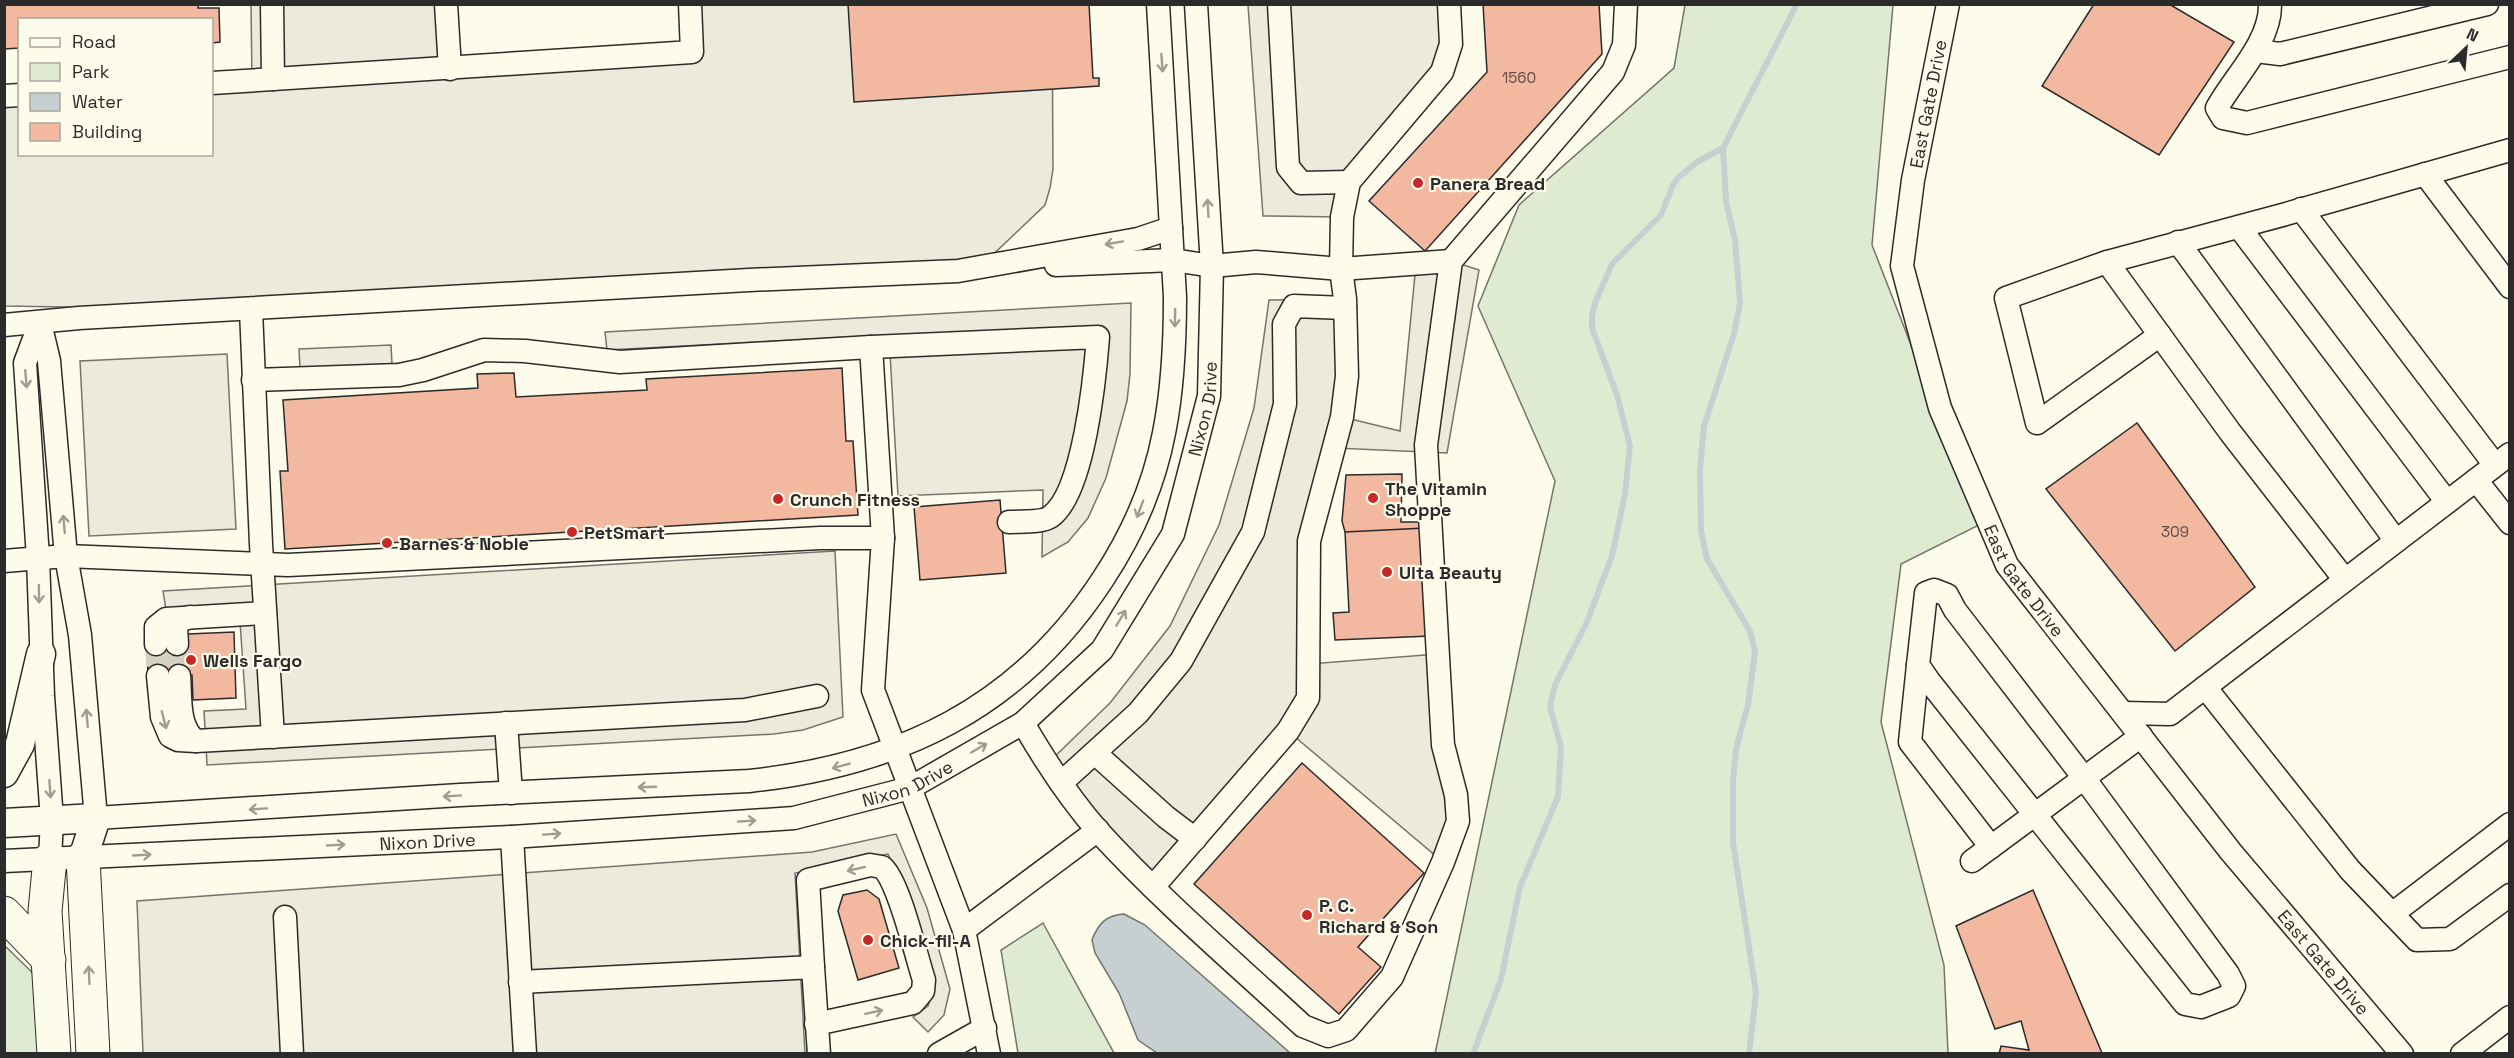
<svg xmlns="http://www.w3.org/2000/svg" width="2514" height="1058" viewBox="0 0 2514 1058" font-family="'Space Grotesk',sans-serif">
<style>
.green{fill:#deebd1;stroke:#74746e;stroke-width:1.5}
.parking{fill:#eceadb;stroke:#74746e;stroke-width:1.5}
.water{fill:#c7d0d0;stroke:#74746e;stroke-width:1.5}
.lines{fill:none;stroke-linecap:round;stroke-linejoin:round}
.stream{stroke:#c7d0d0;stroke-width:6}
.building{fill:#f2b8a0;stroke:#2b2b2b;stroke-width:1.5}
.minor-tunnel{stroke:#d3d1c4;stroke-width:22;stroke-dasharray:22 11;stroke-linecap:butt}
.minor-casing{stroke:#2b2b2b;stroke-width:25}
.major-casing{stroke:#2b2b2b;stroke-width:31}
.highway-casing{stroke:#2b2b2b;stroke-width:35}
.minor{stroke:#fdfbea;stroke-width:22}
.major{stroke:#fdfbea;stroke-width:28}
.highway{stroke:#fdfbea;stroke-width:33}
.oneway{stroke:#9e9d94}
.poi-dot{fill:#c62828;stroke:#fdfbea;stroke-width:2}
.labels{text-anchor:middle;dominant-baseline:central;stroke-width:4.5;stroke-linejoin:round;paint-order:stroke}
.number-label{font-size:15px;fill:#5d4e48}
.street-label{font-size:18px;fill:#2b2b2b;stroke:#fdfbea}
.poi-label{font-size:18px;font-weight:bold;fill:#2b2b2b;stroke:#fdfbea;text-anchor:start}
</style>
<rect width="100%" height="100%" fill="#fdfbea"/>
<path class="green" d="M1685 5H1893L1872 245 1981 524 1901 564 1881 722 1944 965 1948 1053 1435 1054 1555 481 1478 306 1519 205 1674 68Z
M1043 923 1114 1053H1018L1001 950Z
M4 945 38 978 41 1053H5Z"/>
<path class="parking" d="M251 5H457L460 68 692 52 690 5H1052L1053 169 1050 188 1045 205 979 268 251 310 5 306V96L19 95 20 154H212V83L252 81Z
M1248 5H1449L1451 44 1349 182 1342 217 1263 216Z
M1451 261 1479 270 1447 453 1335 448 1309 541V664L1438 654 1456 795 1443 862 1288 731 1153 887 1047 764 1110 703 1170 626 1219 525 1254 408 1269 300 1345 299 1342 417 1400 431 1416 264Z
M1131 303 1130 374 1127 401 1106 478 1088 518 1068 542 1042 557 1043 490 898 496 889 335 607 350 605 332Z
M391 345 392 364 300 368 299 349Z
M227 354 236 529 89 536 80 361Z
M835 551 843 717 803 730 774 734 207 765 204 711 246 709 239 607 166 610 163 591Z
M896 834 927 908 950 989 944 1015 928 1032 913 1017 928 1006 932 993 911 911 888 854 795 873 805 1053H143L137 901 812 852Z"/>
<path class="water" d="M1124 914 1145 925 1290 1053H1157L1138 1040 1119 993 1095 953 1092 940C1098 924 1106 915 1124 914Z"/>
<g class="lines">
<path class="stream" d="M1473 1054 1501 979 1520 887 1558 797 1561 747 1550 707 1555 685 1586 624 1612 556 1625 494 1630 446 1617 395 1592 328V316L1595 303 1612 264 1661 215 1673 185 1678 178 1697 162 1723 148
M1749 1054 1756 993 1733 842V780L1736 749 1748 705 1755 652 1750 631 1707 559 1701 530 1700 469 1704 426 1734 334 1740 303 1735 240 1726 202 1723 148 1797 4"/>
</g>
<path class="building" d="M4 4H198V8H219L220 42 212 43V20H20V48L4 49Z
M848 4H1089L1093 78H1099V86L854 102Z
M1483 4H1599L1602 54 1425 251 1369 201 1487 72Z
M2094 4H2169L2234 42 2159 155 2042 86Z
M842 368 846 441H853L858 515 285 549 280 471H288L283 400 478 388 477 374 514 373 516 397 647 390 646 379Z
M2137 423 2255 587 2175 651 2046 489Z
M1402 474 1401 522H1422L1425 528 1345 532 1342 521 1346 475Z
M1000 500 1006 573 920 580 914 507Z
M1425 528 1430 636 1335 640 1333 613 1349 612 1345 532Z
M234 632 236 698 193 700 192 675 148 676 147 645 188 643V634Z
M1302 763 1424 873 1358 947 1381 967 1339 1014 1194 884Z
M867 890 879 899 899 968 858 980 838 911 843 895Z
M2033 890 2102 1053 1999 1054 2001 1046 2029 1050 2021 1021 1995 1029 1956 926Z"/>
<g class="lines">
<path class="minor-tunnel" d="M156 644 158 676
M177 644 179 676"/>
<g class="minor-casing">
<g id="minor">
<path d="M272 4 273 79"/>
<path d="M446 4 450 69"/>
<path d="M1279 4 1288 167 1301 183 1349 182"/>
<path id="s1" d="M1948 4 1913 180 1902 266 1940 408 2007 565 2231 852 2402 1054"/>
<path d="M2270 4C2271 42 2234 77 2217 108L2223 118 2247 123 2510 57"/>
<path d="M2256 51 2280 54 2487 4"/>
<path d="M212 83 692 52 690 4"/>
<path d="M4 96 20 95"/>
<path d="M2425 174 2510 287"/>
<path d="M2301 209 2495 465"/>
<path d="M2239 227 2447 502"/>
<path d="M2178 242 2396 541"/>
<path d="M2107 262 2006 298 2037 423 2160 335"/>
<path d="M1056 265 1173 260 1212 266 1256 262 1341 269 1451 261"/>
<path d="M251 310 261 544 273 737"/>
<path d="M40 323 49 361 66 556 80 635 96 818 460 795 749 781C899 765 1019 708 1103 579 1132 535 1154 485 1164 433 1173 388 1175 343 1175 297L1158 4"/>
<path d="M40 323 25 363 38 558 43 696 52 820 50 859"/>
<path d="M4 325 79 318 749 280 958 271 1138 239 1171 228"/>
<path d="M871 347 1098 337C1095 376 1084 494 1050 517 1041 523 1021 521 1009 522"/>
<path d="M253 380 399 375 423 370 484 350 525 351 620 362 871 347 883 538 873 690 964 930 989 1054"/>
<path d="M2476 480 2510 523"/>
<path d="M4 561 66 556 288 565 820 538H883"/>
<path d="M2345 580 2230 432 2107 262 2286 214 2510 150"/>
<path d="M1934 590 1947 595 1955 610 2084 778 2228 974 2234 986 2229 996 2201 1007 2185 1004 1929 681 1918 665 1926 593Z"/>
<path d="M156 644V627L166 619 265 613"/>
<path d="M177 644 176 627 179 621 190 617"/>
<path d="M1918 665 1910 742 1991 847"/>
<path d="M158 676 162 717 170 736 178 740 196 741"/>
<path d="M179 676C181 697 177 727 196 741L745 710 817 696"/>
<path d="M2205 687 2350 870 2417 940 2450 939 2510 895"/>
<path d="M2124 713 2170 714 2510 454"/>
<path d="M506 723 511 793"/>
<path d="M1023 723C1045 761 1069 798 1098 831 1162 901 1234 962 1303 1026L1328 1036 1346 1030 1392 977 1443 862 1458 821 1456 795 1443 745 1426 445 1451 261 1613 72 1624 45 1626 4"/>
<path d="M1096 754 1166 817 1195 839"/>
<path d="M1061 783 1138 713 1181 661 1253 532 1285 404 1284 324 1294 306 1345 308"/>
<path d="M512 837 525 1054"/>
<path id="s2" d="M4 861 512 837 794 818 910 788 1023 723 1102 650 1173 534 1209 396 1212 266 1196 4"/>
<path d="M1972 861 2141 736"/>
<path d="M1153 887 1288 731 1308 698 1309 541 1342 417 1347 376 1345 299 1341 269 1342 217 1349 182 1442 72 1451 44 1449 4"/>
<path d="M2392 914 2510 824"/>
<path d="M285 917 292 1054"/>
<path d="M964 930 1098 830"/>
<path d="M813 967 808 880 870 865 882 867C899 881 916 956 924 980L923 991 913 1003 816 1024"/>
<path d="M520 982 813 967 819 1054"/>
<path d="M939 1054 985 1028"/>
<path d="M2462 1054 2510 1017"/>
</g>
</g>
<g class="major-casing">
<path id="major" d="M4 773 20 744 41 654
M4 823 96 818 83 858"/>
</g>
<g class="highway-casing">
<path id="highway" d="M83 858 93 1054
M50 859 45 911 54 1054
M4 913 49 960"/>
</g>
<use href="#minor" class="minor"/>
<use href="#major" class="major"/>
<use href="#highway" class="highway"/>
</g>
<defs><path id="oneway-shaft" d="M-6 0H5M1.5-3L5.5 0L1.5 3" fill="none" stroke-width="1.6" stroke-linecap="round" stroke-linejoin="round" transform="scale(1.5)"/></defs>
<g class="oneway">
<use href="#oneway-shaft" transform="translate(1162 63) rotate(86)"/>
<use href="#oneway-shaft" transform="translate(1208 208) rotate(-93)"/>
<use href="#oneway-shaft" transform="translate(1114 243) rotate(170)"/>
<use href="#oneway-shaft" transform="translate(1175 318) rotate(91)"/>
<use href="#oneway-shaft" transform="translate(26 379) rotate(85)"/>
<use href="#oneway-shaft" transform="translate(1140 509) rotate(111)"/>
<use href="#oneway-shaft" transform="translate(64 524) rotate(-95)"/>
<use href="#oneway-shaft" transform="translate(39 594) rotate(89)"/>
<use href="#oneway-shaft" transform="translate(1121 618) rotate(-59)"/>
<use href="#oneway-shaft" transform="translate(87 718) rotate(-95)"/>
<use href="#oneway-shaft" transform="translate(164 720) rotate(76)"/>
<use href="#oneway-shaft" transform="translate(979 748) rotate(-30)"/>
<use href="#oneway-shaft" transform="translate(841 766) rotate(165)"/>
<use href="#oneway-shaft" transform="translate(647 787) rotate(178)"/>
<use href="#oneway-shaft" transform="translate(50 789) rotate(86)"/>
<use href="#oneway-shaft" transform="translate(452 796) rotate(176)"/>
<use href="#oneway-shaft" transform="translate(258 809) rotate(176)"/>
<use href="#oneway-shaft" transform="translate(747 821) rotate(-4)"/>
<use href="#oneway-shaft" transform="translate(552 834) rotate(-4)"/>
<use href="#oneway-shaft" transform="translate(336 845) rotate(-3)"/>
<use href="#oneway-shaft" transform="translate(142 855) rotate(-3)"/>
<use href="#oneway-shaft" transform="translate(856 869) rotate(167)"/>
<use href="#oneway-shaft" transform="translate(89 975) rotate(-93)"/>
<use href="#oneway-shaft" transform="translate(874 1012) rotate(-12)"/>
</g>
<g class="poi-dot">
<circle cx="1418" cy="183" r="6"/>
<circle cx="1373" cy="498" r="6"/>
<circle cx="778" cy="499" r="6"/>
<circle cx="572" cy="532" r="6"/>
<circle cx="387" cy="543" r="6"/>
<circle cx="1387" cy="572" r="6"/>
<circle cx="191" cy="660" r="6"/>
<circle cx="1307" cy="915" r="6"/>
<circle cx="868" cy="940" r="6"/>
</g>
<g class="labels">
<g class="number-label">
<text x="1519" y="77">1560</text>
<text x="2175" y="531">309</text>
</g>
<g class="street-label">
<text transform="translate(1928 104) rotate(-79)">East Gate Drive</text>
<text stroke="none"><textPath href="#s2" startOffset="1414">Nixon Drive</textPath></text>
<text stroke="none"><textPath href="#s1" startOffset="606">East Gate Drive</textPath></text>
<text stroke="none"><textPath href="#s2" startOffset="910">Nixon Drive</textPath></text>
<text stroke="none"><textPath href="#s2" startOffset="424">Nixon Drive</textPath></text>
<text stroke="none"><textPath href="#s1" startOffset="1092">East Gate Drive</textPath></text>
</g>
<g class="poi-label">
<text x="1430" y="183">Panera Bread</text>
<text x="1385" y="488">The Vitamin<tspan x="1385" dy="21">Shoppe</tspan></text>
<text x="790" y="499">Crunch Fitness</text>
<text x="584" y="532">PetSmart</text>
<text x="399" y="543">Barnes &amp; Noble</text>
<text x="1399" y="572">Ulta Beauty</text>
<text x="203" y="660">Wells Fargo</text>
<text x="1319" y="905">P. C.<tspan x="1319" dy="21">Richard &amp; Son</tspan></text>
<text x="880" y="940">Chick-fil-A</text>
</g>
</g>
<rect width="2514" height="1058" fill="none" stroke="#2b2b2b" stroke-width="12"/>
<rect x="18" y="18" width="195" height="138" fill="#fdfbea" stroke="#a9a89e" stroke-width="1.5"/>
<rect x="30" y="38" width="30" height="9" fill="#fdfbea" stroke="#a9a89e" stroke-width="1.5"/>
<text x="72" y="48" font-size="18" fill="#2b2b2b">Road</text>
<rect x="30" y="63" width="30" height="18" fill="#deebd1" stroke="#a9a89e" stroke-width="1.5"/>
<text x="72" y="78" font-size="18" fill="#2b2b2b">Park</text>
<rect x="30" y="93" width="30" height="18" fill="#c7d0d0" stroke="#a9a89e" stroke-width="1.5"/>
<text x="72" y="108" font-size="18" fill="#2b2b2b">Water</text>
<rect x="30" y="123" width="30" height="18" fill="#f2b8a0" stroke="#a9a89e" stroke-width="1.5"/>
<text x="72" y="138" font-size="18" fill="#2b2b2b">Building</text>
<g transform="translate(2466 48) rotate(26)" stroke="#fdfbea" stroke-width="4.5" paint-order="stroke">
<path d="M0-4.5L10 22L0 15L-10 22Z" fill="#2b2b2b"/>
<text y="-9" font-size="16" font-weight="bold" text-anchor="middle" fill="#2b2b2b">N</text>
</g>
</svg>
